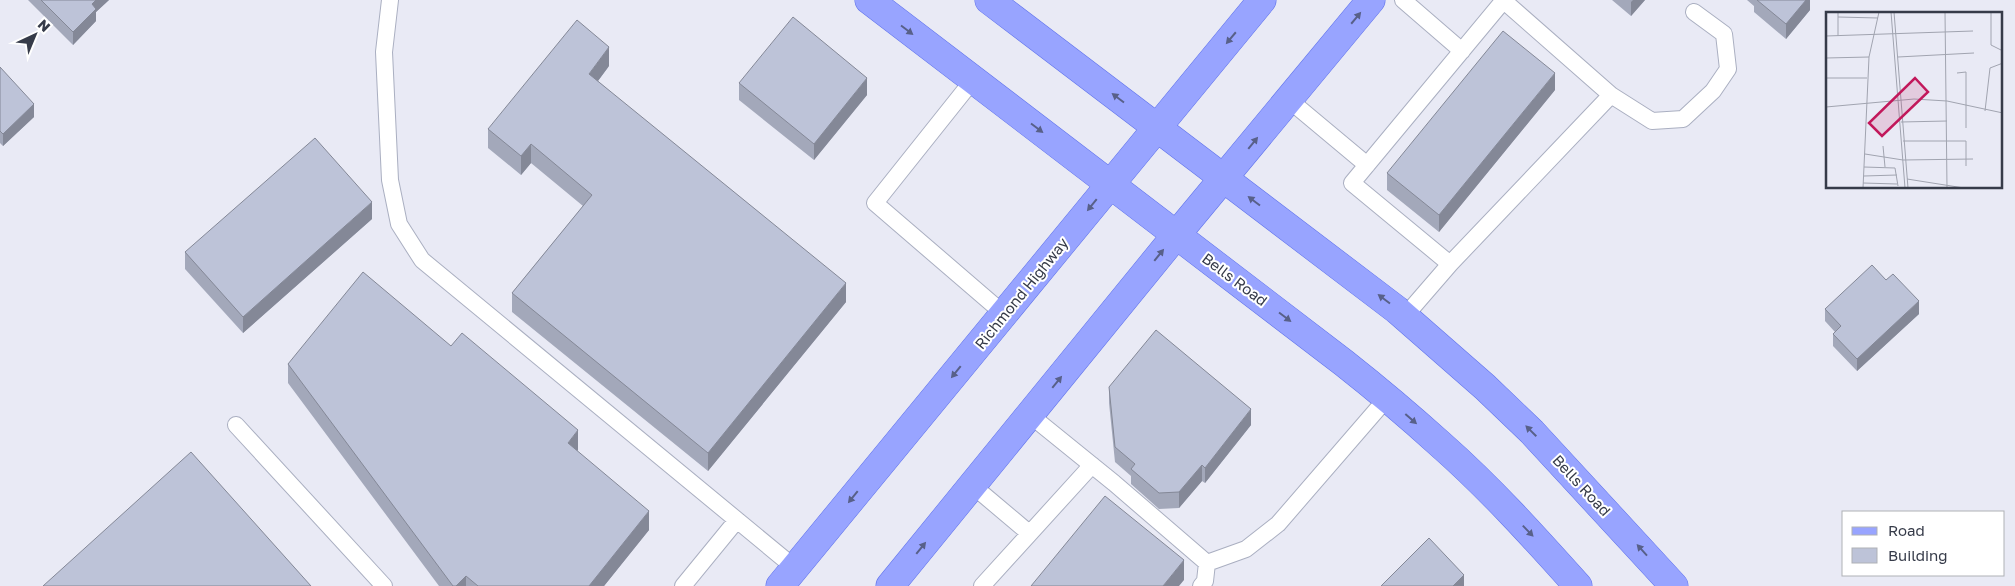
<svg xmlns="http://www.w3.org/2000/svg" width="2015" height="586" viewBox="0 0 2015 586" font-family="'Golos Text',sans-serif">
<style>
.lines{fill:none;stroke-linecap:round;stroke-linejoin:round}
.service-casing{stroke:#aaafc1;stroke-width:18}
.primary-casing{stroke:#6174eb;stroke-width:29}
.service{stroke:#fff;stroke-width:16}
.primary{stroke:#98a4ff;stroke-width:28}
.wall{fill:#a3a8ba}
.shaded-wall{fill:#848897}
.building{fill:#bdc3d8;stroke:#848897}
.oneway{fill:#586089}
.labels{text-anchor:middle;dominant-baseline:central;stroke-width:4;stroke-linejoin:round;paint-order:stroke}
.street-label{font-size:15px;fill:#363b49;stroke:#fff}
.inset-road{fill:none;stroke:#a1a4b0;stroke-width:1}
.view{fill:#c2185b;fill-opacity:0.15;stroke:#c2185b;stroke-width:2.5}
.inset-edge{fill:none;stroke:#363b49;stroke-width:2.5}
</style>
<rect width="100%" height="100%" fill="#e9eaf5"/>
<g class="lines">
<g class="service-casing">
<path id="service" d="M390 0 384 52 390 180 399 224 422 260 795 568
M1403 0 1462 51
M1504 1 1611 95 1450 264 1352 183 1504 0
M973 80 875 203 1004 314
M1611 95 1652 121 1683 119 1713 91 1728 69 1724 34 1694 12
M1288 99 1367 165
M1405 316 1450 264
M1030 415 1114 483 1207 563 1205 581 1201 586
M236 425 384 586
M972 485 1029 533
M1207 563 1246 549 1278 524 1387 398
M683 586 737 520
M982 586 1092 465"/>
</g>
<g class="primary-casing">
<path id="primary" d="M869 0 1344 363C1377 389 1409 416 1440 444 1490 488 1534 537 1578 586
M989 0 1397 310 1485 387 1532 432 1674 586
M780 586 1262 0
M890 586 1177 234 1371 0"/>
</g>
<use href="#service" class="service"/>
<use href="#primary" class="primary"/>
</g>
<path class="wall" d="M28 0H109L96 12V21L73 45Z
M1612 0H1645L1631 16Z
M1747 0H1810V10L1786 39 1754 12V6Z
M609 66 598 81 846 302 708 471 512 312V293L583 206 531 163 521 175 488 148V129Z
M0 67 34 117 3 146 0 143Z
M739 83 867 95 814 160 739 100Z
M1555 90 1439 232 1387 190V173Z
M372 219 243 333 185 269V252Z
M1825 309 1919 314 1857 371 1833 346V334L1835 332 1825 321Z
M288 364 578 450 577 451 649 530 604 586H439L288 383Z
M1109 387 1251 425 1205 483 1202 481 1179 508 1159 509 1131 484V476L1115 462 1109 403Z"/>
<path class="shaded-wall" d="M96 0H109L96 12V21L73 45V32L92 4Z
M1633 0H1645L1631 16V2Z
M1806 0H1810V10L1786 39V24Z
M609 47V66L589 93V74Z
M1555 73V90L1439 232V215Z
M867 78V95L814 160V144Z
M34 104V117L3 146V134Z
M531 144V163L521 175V156Z
M372 202V219L243 333V317Z
M846 283V302L708 471V453Z
M1919 301V314L1857 371V359Z
M1251 409V425L1205 483V468Z
M578 430V450L568 462V443Z
M1202 465V481L1179 508V492Z
M649 511V530L604 586H589Z
M1184 560V580L1179 586H1163Z
M1464 575V586H1453Z
M466 576V586H456Z"/>
<path class="building" d="M41 0H96L92 4 96 9 73 32Z
M1757 0H1806L1786 24Z
M793 17 867 78 814 144 739 83Z
M577 20 609 47 589 74 846 283 708 453 512 293 592 195 531 144 521 156 488 129Z
M1503 31 1555 73 1439 215 1387 173Z
M0 67 34 104 3 134 0 131Z
M315 138 372 202 243 317 185 252Z
M1872 265 1886 280 1893 274 1919 301 1857 359 1833 334 1841 326 1825 309Z
M363 272 451 346 462 333 578 430 568 443 649 511 589 586H478L466 576 456 586H453L288 364Z
M1156 330 1251 409 1205 468 1202 465 1179 492 1159 493 1131 469 1135 464 1115 447 1109 387Z
M191 452 311 586H43Z
M1105 496 1184 560 1163 586H1031Z
M1429 538 1464 575 1453 586H1381Z"/>
<defs><path id="oneway-solid" d="M-6-.8H1V-3.2L6.5 0L1 3.2V.8H-6Z" transform="scale(1.25)"/></defs>
<g class="oneway">
<use href="#oneway-solid" transform="translate(1356 18) rotate(-50)"/>
<use href="#oneway-solid" transform="translate(907 30) rotate(37)"/>
<use href="#oneway-solid" transform="translate(1231 38) rotate(130)"/>
<use href="#oneway-solid" transform="translate(1118 98) rotate(-143)"/>
<use href="#oneway-solid" transform="translate(1037 128) rotate(37)"/>
<use href="#oneway-solid" transform="translate(1253 143) rotate(-51)"/>
<use href="#oneway-solid" transform="translate(1254 201) rotate(-143)"/>
<use href="#oneway-solid" transform="translate(1092 205) rotate(129)"/>
<use href="#oneway-solid" transform="translate(1159 255) rotate(-51)"/>
<use href="#oneway-solid" transform="translate(1384 299) rotate(-143)"/>
<use href="#oneway-solid" transform="translate(1285 317) rotate(37)"/>
<use href="#oneway-solid" transform="translate(956 372) rotate(129)"/>
<use href="#oneway-solid" transform="translate(1057 382) rotate(-51)"/>
<use href="#oneway-solid" transform="translate(1411 419) rotate(41)"/>
<use href="#oneway-solid" transform="translate(1531 431) rotate(-135)"/>
<use href="#oneway-solid" transform="translate(853 497) rotate(129)"/>
<use href="#oneway-solid" transform="translate(1528 531) rotate(46)"/>
<use href="#oneway-solid" transform="translate(921 548) rotate(-51)"/>
<use href="#oneway-solid" transform="translate(1642 550) rotate(-132)"/>
</g>
<g class="labels">
<g class="street-label">
<text transform="translate(1235 279) rotate(37)">Bells Road</text>
<text transform="translate(1021 293) rotate(-51)">Richmond Highway</text>
<text transform="translate(1582 485) rotate(47)">Bells Road</text>
</g>
</g>
<g transform="translate(1826 12)">
<rect width="176" height="176" fill="#e9eaf5"/>
<path class="inset-road" d="M12 0V24M65 0 79 176M68 0 82 176M119 0 121 176M165 0V33L177 39M12 5 52 6M0 24 147 19M72 45 148 41M0 46 43 45M131 61 140 60V116M1 66H41M0 95 88 87 121 89 177 101M159 99 164 56 177 51M75 110 121 109M77 129H140V154M57 134 59 155M39 142 77 148 147 147M38 155 69 156 72 174M38 164 71 163M81 167 138 176M37 171 71 172M37 176 43 45 53 0"/>
<path class="view" d="M89 66 102 80 56 124 43 111Z"/>
<rect width="176" height="176" class="inset-edge"/>
</g>
<rect x="1842" y="511" width="162" height="65" fill="#ffffff" stroke="#afb1b6"/>
<rect x="1852" y="527" width="25" height="8" fill="#98a4ff" stroke="#afb1b6"/>
<text x="1888" y="536" font-size="15" fill="#363b49">Road</text>
<rect x="1852" y="548" width="25" height="15" fill="#bdc3d8" stroke="#afb1b6"/>
<text x="1888" y="561" font-size="15" fill="#363b49">Building</text>
<g transform="translate(35 35) rotate(44)" stroke="#ffffff" stroke-width="4" paint-order="stroke">
<path d="M0-4L9 19L0 12L-9 19Z" fill="#363b49"/>
<text y="-8" font-size="14" font-weight="bold" text-anchor="middle" fill="#363b49">N</text>
</g>
</svg>
